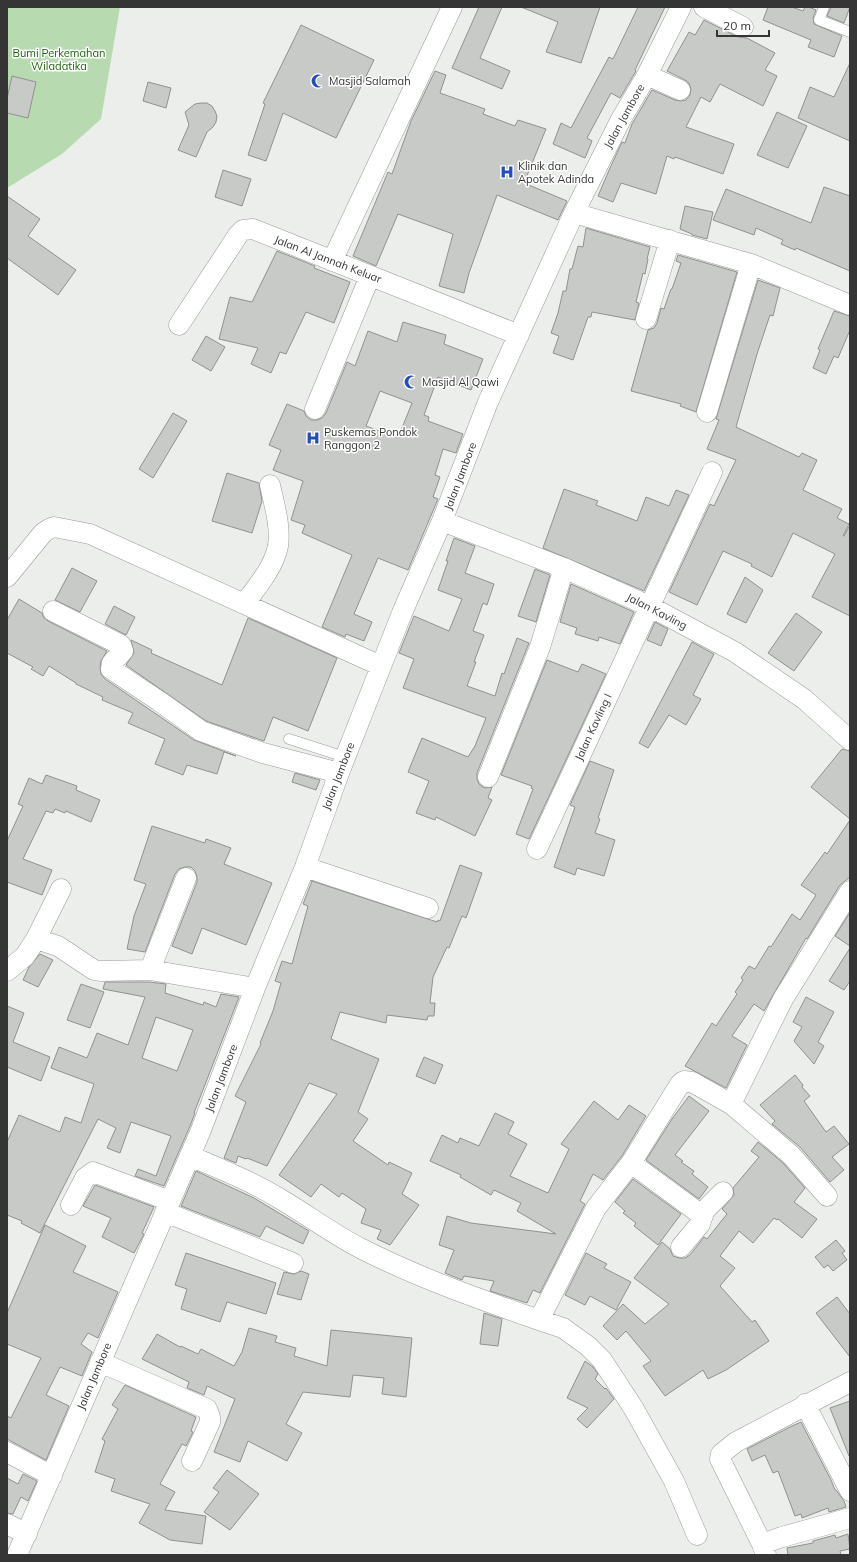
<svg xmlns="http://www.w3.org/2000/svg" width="857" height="1562" viewBox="0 0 857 1562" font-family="Mulish,sans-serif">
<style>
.green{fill:#b7dab1}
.building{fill:#c7cac6;stroke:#8f928f;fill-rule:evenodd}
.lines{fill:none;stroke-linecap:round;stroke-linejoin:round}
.service-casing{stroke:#989b98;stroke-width:11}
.minor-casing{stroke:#989b98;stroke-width:21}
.service{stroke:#fff;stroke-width:10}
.minor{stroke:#fff;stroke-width:20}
.labels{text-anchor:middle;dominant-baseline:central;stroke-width:3;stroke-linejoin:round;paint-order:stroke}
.park-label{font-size:11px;fill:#1d660c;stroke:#fff}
.poi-label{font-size:11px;fill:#343534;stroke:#fff;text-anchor:start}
.street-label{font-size:11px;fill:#343534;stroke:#fff}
</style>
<rect width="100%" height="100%" fill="#ebeeea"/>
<path class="green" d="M7 7H120L101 119 62 154 7 188Z"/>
<path class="building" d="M479 7H502L480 58 510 71 502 89 452 68Z
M521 7H600L581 63 546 52 558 22Z
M638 7H665L635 70 636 71 620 98 611 93 587 138 592 141 585 158 553 144 561 123 571 128 609 57 613 59Z
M768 7H792L803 11 805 7H809L816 10 813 18 814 24 842 36 834 57 808 47 811 40 763 20Z
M831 7H850L844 23 827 16Z
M704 20 738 37 747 38 775 53 765 70 777 76 763 106 720 84 710 102 701 97 686 127 734 144 723 174 675 157 674 159 667 156 656 194 621 183 613 202 598 196 610 168 622 142 625 143 632 124 652 90 675 100 681 101 686 100 690 95 691 89 689 83 685 80 667 71 689 32 695 35Z
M301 25 374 60 336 138 283 113 266 161 248 155 265 104 263 103Z
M850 63V141L798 118 810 87 834 97Z
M435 71 446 75 440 93 485 109 483 114 515 126 518 120 546 129 524 183 567 201 558 220 497 195 469 273 464 293 439 286 453 234 398 214 376 266 353 256 388 172 392 174 411 121Z
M12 76 36 82 28 118 7 113V99Z
M148 82 171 88 166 108 143 101Z
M201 103H207L212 106 215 111 217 116 216 122 213 127 207 132 196 157 178 150 189 125 185 112 195 104Z
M777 112 807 126 788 168 757 155Z
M223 170 251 179 242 206 215 197Z
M824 187 850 196V271L796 248 795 250 781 244 783 240 756 228 754 235 713 220 726 189 811 223Z
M7 196 40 219 28 236 76 270 58 295 7 258Z
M685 206 713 212 707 239 692 235V234L680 229Z
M586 228 650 247 647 259H648L645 274 643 273 636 302 639 303 635 320 592 312 591 317H588L573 360 553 353 559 336 551 333 558 313 563 291H566L570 269H572L578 246 583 247Z
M277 251 315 266 314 268 350 282 334 323 306 312 286 354 280 352 271 373 251 364 258 348 219 339 230 297 252 302Z
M678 255 737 272 696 412 680 406 681 404 631 391 648 330 654 328 657 323 661 308 664 309 671 289H672L681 263 676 261Z
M758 280 780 288 773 316 770 315 757 354 736 427 799 457 802 453 817 460 803 490 842 509 837 518 849 524 843 536H844L850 525V616L812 597 835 554 793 533 772 577 751 566 752 564 723 551 697 605 669 592 710 504 714 506 736 460 707 449 719 420 716 419Z
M834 311 850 316V330L838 358 834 356 826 374 813 368 820 350 818 349Z
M403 322 446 335 444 344 483 359 471 390 438 377 424 415 429 417 428 421 463 434 456 453 443 449 435 475 440 477 433 497 438 499 408 570 378 558 354 614 372 622 364 641 346 634 345 637 322 627 352 555 302 533 305 525 291 520 303 481 273 470 281 450 269 445 287 404 304 411 306 416 311 420H317L322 418 326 413 347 362 355 366 368 331 397 342ZM380 391 412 403 398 438 366 426Z
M206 336 225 347 211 371 192 360Z
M173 413 187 421 153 478 139 469Z
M227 473 259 483 262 501 252 533 212 521Z
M564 489 598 501 596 505 637 521 646 497 669 506 676 490 689 495 644 591 543 548Z
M454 538 475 546 465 573 494 584 487 605 483 603 473 631 484 635 474 662H476L467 686 495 696 502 673 504 674 517 638 529 643 477 773V779L479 784 484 788 492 787 488 798 492 800 475 836 436 817 435 820 416 813 429 781 408 772 422 738 468 757 475 746 486 718 403 688 414 659 399 653 414 616 449 631 462 599 438 590 448 561H446Z
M72 568 97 581 80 612 55 600Z
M535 569 550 575 536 622 518 616Z
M745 577 763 590 746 623 727 614Z
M571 584 634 612 620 644 599 637 598 641 575 634 577 628 560 622Z
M19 599 42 613 44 618 48 621 107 651 101 661 100 667 101 674 105 679 194 740 236 756 224 752 217 774 187 765 183 775 155 764 165 739 128 723 133 713 102 700 103 697 76 684V683L49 666 43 676 31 669 33 667 7 653V620Z
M114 606 135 617 126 635 105 624Z
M796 613 822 632 794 671 768 653Z
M248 618 337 658 308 731 273 717 264 741 206 721 126 665 134 653 131 640 152 650 151 653 222 685Z
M655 622 668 629 661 646 647 640Z
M692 642 714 654 693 695 701 699 686 725 669 715 648 748 639 743Z
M547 660 578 672 582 664 606 674 529 839 516 834 533 789 531 788 532 786 501 775Z
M842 749 850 751V819L811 787Z
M590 761 614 770 598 818 600 819 595 833 615 840 604 876 577 868 575 875 554 867 575 807 570 805Z
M295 773 320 780 316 790 292 782Z
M46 775 77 786 76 790 100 800 91 822 66 811 65 813 55 809 53 813 46 811 23 859 52 870 42 895 7 882V841L23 806 18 804 29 778 42 784Z
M850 820V877L840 885 807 939 806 938 764 1011 754 1004 732 1036 747 1045 726 1088 685 1066 712 1023 716 1026 737 994 735 992 743 980 741 978 749 966 755 969 769 946 771 947 792 914 800 920 816 895 801 885 825 852 827 854Z
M152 826 205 843 206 839 231 848 224 864 272 883 246 945 202 928 192 954 172 946 197 882V877L195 871 191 867H185L179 869 175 874 145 952 127 949 134 916 146 884 134 880Z
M460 865 482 873 466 918 462 916 449 948 447 947 433 977 430 1003H435L434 1016H428L427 1020 387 1015 386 1023 340 1012 331 1039 379 1059 358 1112 368 1119 353 1141 388 1165 389 1162 412 1173 402 1194 419 1205 390 1245 377 1239 381 1230 361 1223 366 1209 342 1193 339 1197 321 1184 311 1197 279 1175 337 1094 309 1083 267 1166 247 1158 246 1159 238 1156 236 1163 224 1158 246 1102 235 1096 261 1044 260 1043 273 1011 281 983 275 981 282 961 292 964 308 906 303 904 312 881 437 922 438 920 440 921Z
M849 914H850V946L835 936Z
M850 948V981L844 990 829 981Z
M40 954 53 960 38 987 23 980 29 967Z
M105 982H149L166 984 165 993 203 1005 204 1002 216 1007 221 994 239 997 194 1113H195L190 1126 164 1186 135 1176 138 1169 156 1176 171 1136 131 1122 120 1153 107 1148 116 1128 98 1119 40 1233 21 1223 22 1221 7 1215V1142L19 1115 60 1132 65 1117 81 1123 94 1084 51 1068 59 1047 87 1058 97 1033 128 1045 145 997 103 989ZM156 1017 193 1030 177 1071 142 1058Z
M81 984 104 992 90 1028 67 1020Z
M806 997 834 1012 818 1042 824 1046 814 1064 794 1041 802 1027 793 1022Z
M7 1006 24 1013 13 1042 50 1057 41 1081 7 1067Z
M424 1057 443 1065 435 1084 416 1076Z
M795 1075 803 1085 802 1087 810 1096 804 1101 826 1132 834 1126 849 1144 832 1157 844 1170 830 1182 800 1147 772 1124 775 1121 760 1105Z
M689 1096 709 1111 675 1155 683 1161 681 1162 694 1171 692 1174 708 1187 699 1199 646 1160 672 1119Z
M594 1101 618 1120 629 1105 646 1116 622 1156 603 1180 593 1174 580 1201 585 1204 540 1293 533 1290 527 1303 490 1291 494 1281 464 1276 462 1280 445 1273 454 1250 439 1245 447 1216 471 1223 556 1234 517 1211 521 1203 494 1190 491 1195 460 1177 461 1175 430 1161 442 1135 458 1143 460 1138 479 1146 495 1113 514 1122 508 1134 527 1144 510 1176 548 1193 569 1149 561 1144Z
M758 1142 783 1163 805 1188 794 1202 817 1219 802 1238 778 1219 777 1220 774 1218 753 1243 739 1231 720 1256 735 1268 720 1286 752 1322 755 1320 769 1341 726 1370 708 1379 703 1370 665 1396 643 1366 651 1361 626 1331 617 1340 603 1326 623 1304 645 1324 669 1304 634 1278 662 1242 670 1249 673 1256 679 1258H685L690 1255 704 1237 707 1239 727 1214 722 1209 734 1195 733 1188 759 1157 751 1151Z
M196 1171 254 1198 309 1231 303 1244 266 1226 260 1237 181 1206Z
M633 1179 681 1214 658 1245 634 1226 636 1223 623 1213 625 1211 615 1202Z
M95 1185 154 1207 142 1233 144 1234 134 1253 102 1237 111 1218 83 1206Z
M45 1225 86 1246 73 1272 118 1292 98 1338 88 1333 81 1344 92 1352 82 1376 60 1367 46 1395 69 1406 46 1460 7 1439V1416L11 1418 41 1358 7 1344V1313Z
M836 1240 845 1251 842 1253 847 1260 833 1271 828 1265 824 1268 815 1257Z
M186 1253 276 1283 266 1314 227 1302 220 1322 181 1309 187 1289 175 1285Z
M586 1253 607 1264 604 1268 631 1282 616 1310 590 1296 585 1305 565 1295Z
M301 1271 309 1274 301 1300 277 1294 284 1272 294 1274Z
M837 1297 850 1314V1357L816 1313Z
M484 1313 502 1319 498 1346 480 1344Z
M249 1328 277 1336 275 1342 296 1348 294 1356 327 1366 331 1330 412 1338 406 1397 382 1394 384 1378 353 1375 350 1397 303 1392 286 1424 302 1433 287 1461 248 1441 240 1462 214 1452 235 1399 207 1386 204 1395 187 1388 189 1382 142 1359 157 1334 180 1347 181 1346 198 1354 201 1349 234 1366 242 1352Z
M585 1361 593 1367 598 1374 595 1379 605 1389 606 1388 614 1399 587 1428 577 1419 588 1408 567 1398Z
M125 1385 196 1417 191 1431 193 1432 186 1446 182 1444 160 1484 175 1492 165 1510 206 1516 202 1544 170 1540 139 1523 150 1504 111 1491 115 1479 95 1472 105 1441 102 1439 118 1409 112 1405Z
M850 1401V1456H849L830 1408Z
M801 1422 831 1480 835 1490H836L844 1501 846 1507 829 1512 828 1508 802 1518 801 1514 795 1516 778 1471 773 1473 765 1455 752 1461 747 1449 792 1426Z
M227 1470 259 1494 230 1530 204 1512 219 1492 213 1488Z
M23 1474 37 1481 28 1501 21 1497 13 1514 7 1513V1478L18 1484Z
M848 1534 850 1549 840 1551 841 1555H788L787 1548 813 1543V1541L835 1535 836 1538Z"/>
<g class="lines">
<g class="service-casing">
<path id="service" d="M824 7 819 20 850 32
M289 739 345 757"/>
</g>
<g class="minor-casing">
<path id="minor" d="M704 7 743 27
M647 75 680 90
M574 213 751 264 850 305
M332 261 452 7
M646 319 670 240
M179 325 238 235 243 230 253 229 519 335
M315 409 370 276
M707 412 751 264
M442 521 564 568 649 606 735 652 804 699 850 740
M7 577 43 533 49 529 54 527 90 534 381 666
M244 604C257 587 274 567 278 546 281 526 274 504 270 485
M53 611 121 645 123 651 112 663 111 669 159 701 201 731 263 753 339 773
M488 777 540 647 564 568
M537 849 712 472
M305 867 428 908
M36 939 61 889
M150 970 186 878
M7 971 25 956 36 939 58 946 94 970 100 971 150 970 255 988
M190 1156C221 1169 253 1182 282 1200 309 1216 334 1235 362 1249 419 1278 479 1299 539 1320L596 1208 631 1163 680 1084 684 1081 692 1082 731 1104
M631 1163 703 1216
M827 1196 791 1155 731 1104 783 999 850 891
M71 1205 85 1178 93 1172 170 1201
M165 1212 293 1263
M681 1247 700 1224 704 1211 723 1192
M539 1320 563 1328 588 1346 602 1360 634 1409 674 1481 697 1535
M100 1362 207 1409 210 1417V1422L192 1461
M805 1404 850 1491
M7 1452 52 1476
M7 1524 27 1534
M762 1544 720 1459 721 1454 736 1442 850 1382
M17 1555 201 1130 255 988 305 867 339 773 402 613 442 521 488 402 574 213 620 121 647 75 681 7
M766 1555 762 1544 782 1537 850 1518"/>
</g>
<use href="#service" class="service"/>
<use href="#minor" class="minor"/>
</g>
<defs>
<g id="mosque-bare" transform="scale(1.08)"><path d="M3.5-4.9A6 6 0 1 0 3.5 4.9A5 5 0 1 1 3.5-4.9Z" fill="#224fbd" stroke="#fff" stroke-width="2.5" paint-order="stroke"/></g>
<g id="hospital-bare" transform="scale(1.08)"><path d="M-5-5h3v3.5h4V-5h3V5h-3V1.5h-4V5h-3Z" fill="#224fbd" stroke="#fff" stroke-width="2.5" paint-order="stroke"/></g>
</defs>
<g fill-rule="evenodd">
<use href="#mosque-bare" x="318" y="81"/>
<use href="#hospital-bare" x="507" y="172"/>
<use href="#mosque-bare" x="411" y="382"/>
<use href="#hospital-bare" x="313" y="438"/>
</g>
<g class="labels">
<g class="park-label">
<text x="59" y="53">Bumi Perkemahan<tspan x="59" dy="13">Wiladatika</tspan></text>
</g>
<g class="poi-label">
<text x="329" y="81">Masjid Salamah</text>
<text x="518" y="166">Klinik dan<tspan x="518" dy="13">Apotek Adinda</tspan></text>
<text x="422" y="382">Masjid Al Qawi</text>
<text x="324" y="432">Puskemas Pondok<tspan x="324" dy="13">Ranggon 2</tspan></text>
</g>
<g class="street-label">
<text transform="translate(624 116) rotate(-61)">Jalan Jambore</text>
<text transform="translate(328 259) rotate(21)">Jalan Al Jannah Keluar</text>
<text transform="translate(460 476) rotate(-69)">Jalan Jambore</text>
<text transform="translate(657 611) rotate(27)">Jalan Kavling</text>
<text transform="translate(593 727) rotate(-65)">Jalan Kavling I</text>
<text transform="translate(338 776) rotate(-69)">Jalan Jambore</text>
<text transform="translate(221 1078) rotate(-69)">Jalan Jambore</text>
<text transform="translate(94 1376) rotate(-67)">Jalan Jambore</text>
</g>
</g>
<rect width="857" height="1562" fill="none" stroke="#343534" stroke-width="16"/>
<path d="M717 30v6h52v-6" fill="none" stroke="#343534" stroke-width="2"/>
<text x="723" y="30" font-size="12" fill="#343534" stroke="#ffffff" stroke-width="3" paint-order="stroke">20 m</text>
</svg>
